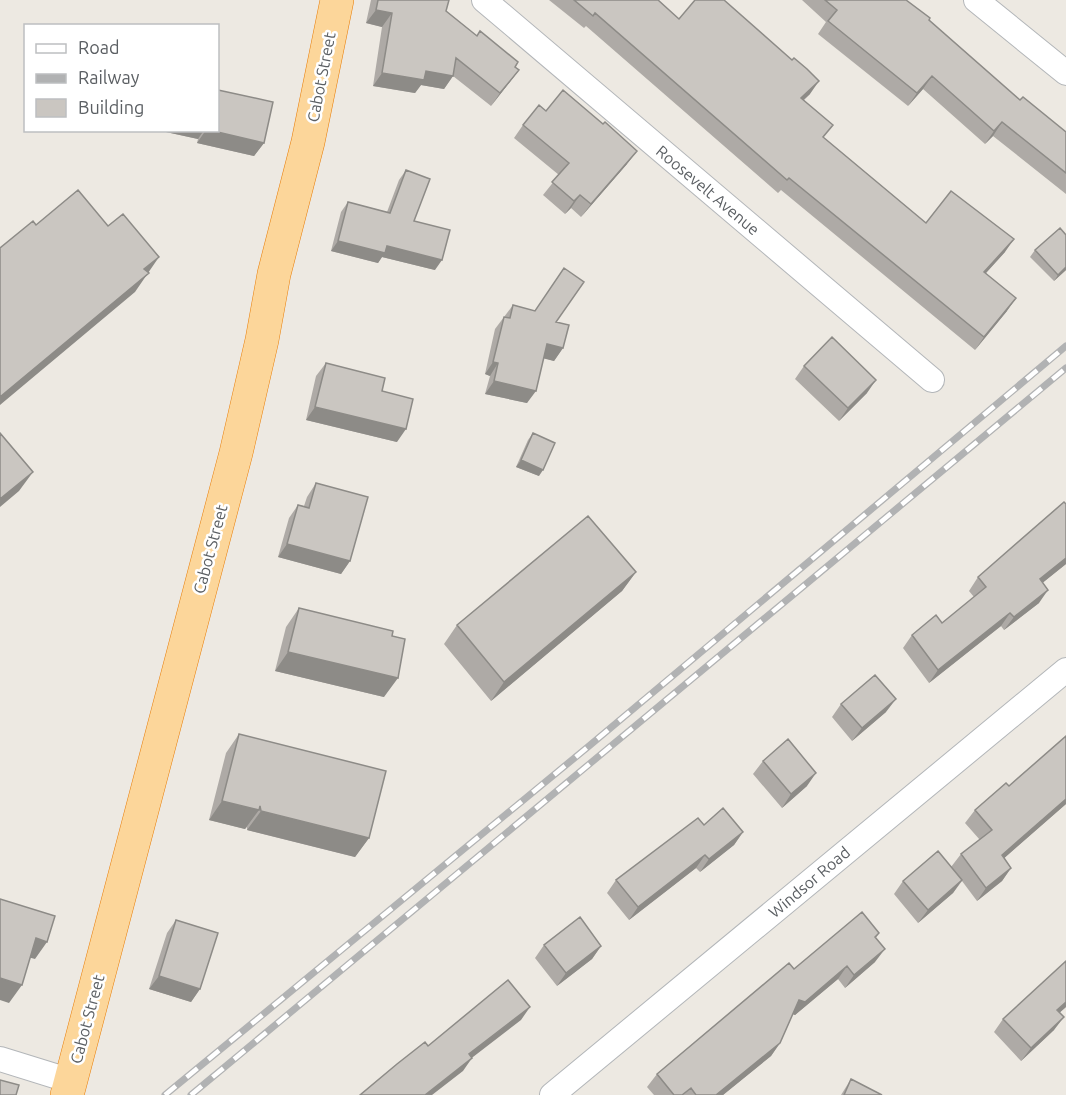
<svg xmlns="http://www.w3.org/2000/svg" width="1066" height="1095" viewBox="0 0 1066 1095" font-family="Ubuntu,sans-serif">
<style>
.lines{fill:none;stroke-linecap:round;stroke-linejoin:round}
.minor-casing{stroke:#b3b6b9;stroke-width:26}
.trunk-casing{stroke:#e87d07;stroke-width:34}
.minor{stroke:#fff;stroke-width:24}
.trunk{stroke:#fcd69a;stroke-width:33}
.rail-casing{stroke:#b1b2b3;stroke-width:7}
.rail{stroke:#fff;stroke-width:4.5;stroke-dasharray:14;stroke-linecap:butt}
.wall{fill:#aeaaa6}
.shaded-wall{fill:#8d8b87}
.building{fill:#cac6c1;stroke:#8d8b87;stroke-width:1.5}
.labels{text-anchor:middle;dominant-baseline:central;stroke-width:5;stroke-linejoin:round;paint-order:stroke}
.street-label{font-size:16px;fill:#5b5f63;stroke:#fff}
</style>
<rect width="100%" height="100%" fill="#ede9e2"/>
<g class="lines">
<g class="minor-casing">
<path id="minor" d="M484 0 932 380
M976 0 1066 73
M0 1059 71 1081
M552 1095 1066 670"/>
</g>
<g class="trunk-casing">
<path id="trunk" d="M67 1095 236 453 262 340 274 274 308 142 337 0"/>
</g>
<use href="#minor" class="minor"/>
<use href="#trunk" class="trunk"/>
<g class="rail-casing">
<path id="rail" d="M165 1095 589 746 1066 346
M191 1095 1066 368"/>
</g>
<use href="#rail" class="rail"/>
</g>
<path class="wall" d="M371 0H449L446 11 519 70 509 83 491 106 453 76 444 89 421 85 415 93 373 86 382 27 366 23Z
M549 0H658L679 19 810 94 804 100 824 138 926 223 1005 252 986 273 1007 311 975 350 781 190 778 193 586 26 584 28Z
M802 0H906L1020 100 1066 132V194L993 136 985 144 923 89 908 106 818 34 826 22Z
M546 111 627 164 581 217 571 208 565 214 543 195 559 175 514 138 523 125Z
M166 130H218L264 143 254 156 197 143 198 139 166 132Z
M406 170 414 221 435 270 382 257 378 263 331 251 341 212 348 202 387 212 399 180Z
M1066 235V270L1054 281 1030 257 1035 250Z
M513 305 556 322 563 348 554 361 544 358 527 403 485 394 490 376 485 374 495 329Z
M326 363 382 391 397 442 306 420 316 376Z
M804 366 867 393 839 421 795 379Z
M533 433 539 476 516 467 528 440Z
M316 483 350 561 341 574 278 557 289 518 298 505 304 506 307 497Z
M1066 504V564L1042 583 1039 603 1004 630 1001 626 929 683 903 648 912 635 942 623 974 597 969 591 978 577Z
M636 572 622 591 491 701 444 644 457 625Z
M299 608 392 636 384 697 275 671 286 627Z
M841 704 886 712 852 741 832 717Z
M239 734 369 838 355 857 247 830V827L245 829 209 820 226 753Z
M1066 736V804L1004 858 1011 868 1002 881 977 901 962 881 953 893 918 923 894 894 903 881 951 867 961 854 980 840 965 823 975 810 1009 786Z
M763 761 807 786 782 808 753 774Z
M704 825 743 832 734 845 700 872 696 868 629 920 607 893 616 880Z
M176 920 200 989 191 1002 149 989 167 933Z
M879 933 876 938 875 962 845 988 838 979 795 1015 793 1014 780 1043 771 1056 723 1095H654L647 1087 657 1074 794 969Z
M544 945 601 946 592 959 557 986 535 958Z
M1066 1007 1060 1012 1054 1030 1021 1061 994 1032 1003 1019Z
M851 1079 882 1095H841Z"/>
<path class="shaded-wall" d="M376 10 392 13 382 27 366 23Z
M519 70 509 83 491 106 500 93Z
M426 71 453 76 444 89 421 85 415 93 373 86 382 73Z
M932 76 923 89 908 106 917 93Z
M819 81 810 94 792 110 801 98Z
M1002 122 993 136 985 144 994 131Z
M166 130H204L198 139 166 132Z
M206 130H209L264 143 254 156 197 143Z
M637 151 627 164 581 217 591 204Z
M580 195 571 208 565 214 574 201Z
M1014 239 1005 252 975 285 984 272Z
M338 241 387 246 442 260 435 270 382 257 378 263 331 251Z
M159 257 135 292 0 405V397L144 269Z
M1066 267V270L1054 281 1058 275Z
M1016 298 1007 311 975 350 984 337Z
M547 344 563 348 554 361 538 357Z
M493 362 498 363 490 376 485 374Z
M876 380 867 393 839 421 848 408Z
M494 381 536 391 527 403 485 394Z
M315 407 406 429 397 442 306 420Z
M521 460 543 470 539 476 516 467Z
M33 472 19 491 0 507V499Z
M287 544 350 561 341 574 278 557Z
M1066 558V564L1030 593 1040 579Z
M636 572 622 591 491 701 504 682Z
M1048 590 1039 603 1004 630 1014 617Z
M1010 613 1001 626 929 683 938 670Z
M288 652 398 678 384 697 275 671Z
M896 699 886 712 852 741 862 728Z
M816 773 807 786 782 808 791 794Z
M1066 799V804L993 868 1002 855Z
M222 801 259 810 245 829 209 820Z
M261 811 369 838 355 857 247 830Z
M743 832 734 845 700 872 709 859Z
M705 855 696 868 629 920 638 907Z
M1011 868 1002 881 977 901 986 888Z
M962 880 953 893 918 923 928 910Z
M36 938 47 942 35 959 24 956Z
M601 946 592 959 557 986 566 973Z
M885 949 875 962 845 988 854 975Z
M847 966 838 979 795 1015 790 1013 799 1000Z
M159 976 200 989 191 1002 149 989Z
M0 978 22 985 9 1003 0 1000Z
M1066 1002V1007L1048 1023 1057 1010Z
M530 1007 521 1020 460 1067 469 1054Z
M1064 1017 1054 1030 1021 1061 1031 1048Z
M780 1043 771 1056 723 1095H716Z
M472 1058 463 1071 432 1095H425Z"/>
<path class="building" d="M378 0H449L446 11 477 36 480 31 518 62 515 67 519 70 500 93 456 58 453 76 426 71 424 80 382 73 392 13 376 10Z
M574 0H658L679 19 695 0H724L792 60 794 58 807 69 819 81 801 98 833 125 823 137 926 223 951 191 1014 239 984 272 1016 298 984 337 789 178 787 180 595 13 593 16Z
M825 0H906L930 18 929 20 1020 100 1023 97 1066 132V173L1002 122 994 131 932 76 917 93 828 21 837 10Z
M218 90 273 102 264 143 209 130H218Z
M563 90 603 124 605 122 637 151 591 204 580 195 574 201 552 182 569 163 523 125 539 105 546 111Z
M406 170 430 179 414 221 450 230 442 260 387 246 385 253 338 241 348 202 390 213Z
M78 190 108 226 123 214 159 257 144 269 149 273 0 397V248L33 221 36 225Z
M1060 228 1066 235V267L1058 275 1035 250Z
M564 268 584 282 556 322 569 325 563 348 547 344 536 391 494 381 498 363 493 362 504 317 510 318 513 305 535 311Z
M832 337 876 380 848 408 804 366Z
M326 363 385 378 382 391 413 399 406 429 315 407Z
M0 433 33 472 0 499Z
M533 433 555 443 543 470 521 460Z
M316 483 368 497 350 561 287 544 298 505 309 508Z
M1064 502 1066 504V558L1040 579 1048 590 1014 617 1010 613 938 670 912 635 936 615 942 623 986 587 978 577Z
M588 516 636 572 504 682 457 625Z
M299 608 393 631 392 636 405 639 398 678 288 652Z
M875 675 896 699 862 728 841 704Z
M239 734 386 771 369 838 261 811 260 806 259 810 222 801Z
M1066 736V799L1002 855 1011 868 986 888 961 854 992 830 975 810 1006 783 1009 786Z
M788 739 816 773 791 794 763 761Z
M723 808 743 832 709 859 705 855 638 907 616 880 698 818 704 825Z
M938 851 962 880 928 910 903 881Z
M0 899 55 916 47 942 36 938 22 985 0 978Z
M862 912 879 933 875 937 885 949 854 975 847 966 805 1002 799 1000 780 1043 716 1095H696L691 1088 682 1095H674L657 1074 789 963 794 969Z
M580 917 601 946 566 973 544 945Z
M176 920 218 933 200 989 159 976Z
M1066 961V1002L1057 1010 1064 1017 1031 1048 1003 1019Z
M508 980 530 1007 469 1054 472 1058 425 1095H360L397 1064 425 1042 428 1046Z
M851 1079 882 1095H844Z
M0 1080 19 1085 16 1095H0Z"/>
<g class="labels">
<g class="street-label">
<text transform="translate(321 77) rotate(-79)">Cabot Street</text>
<text transform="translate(708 190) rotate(40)">Roosevelt Avenue</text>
<text transform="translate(210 549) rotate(-75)">Cabot Street</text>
<text transform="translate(809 882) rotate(-40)">Windsor Road</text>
<text transform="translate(87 1019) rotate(-75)">Cabot Street</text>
</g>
</g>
<rect x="24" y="24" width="195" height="108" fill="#ffffff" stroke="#bdbfc1" stroke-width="1.5"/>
<rect x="36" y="44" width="30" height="9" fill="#ffffff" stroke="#bdbfc1" stroke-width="1.5"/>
<text x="78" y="54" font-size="18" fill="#5b5f63">Road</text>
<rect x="36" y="74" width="30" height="9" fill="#b1b2b3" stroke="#bdbfc1" stroke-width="1.5"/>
<text x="78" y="84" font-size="18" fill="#5b5f63">Railway</text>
<rect x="36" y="99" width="30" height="18" fill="#cac6c1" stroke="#bdbfc1" stroke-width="1.5"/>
<text x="78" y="114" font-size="18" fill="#5b5f63">Building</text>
</svg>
